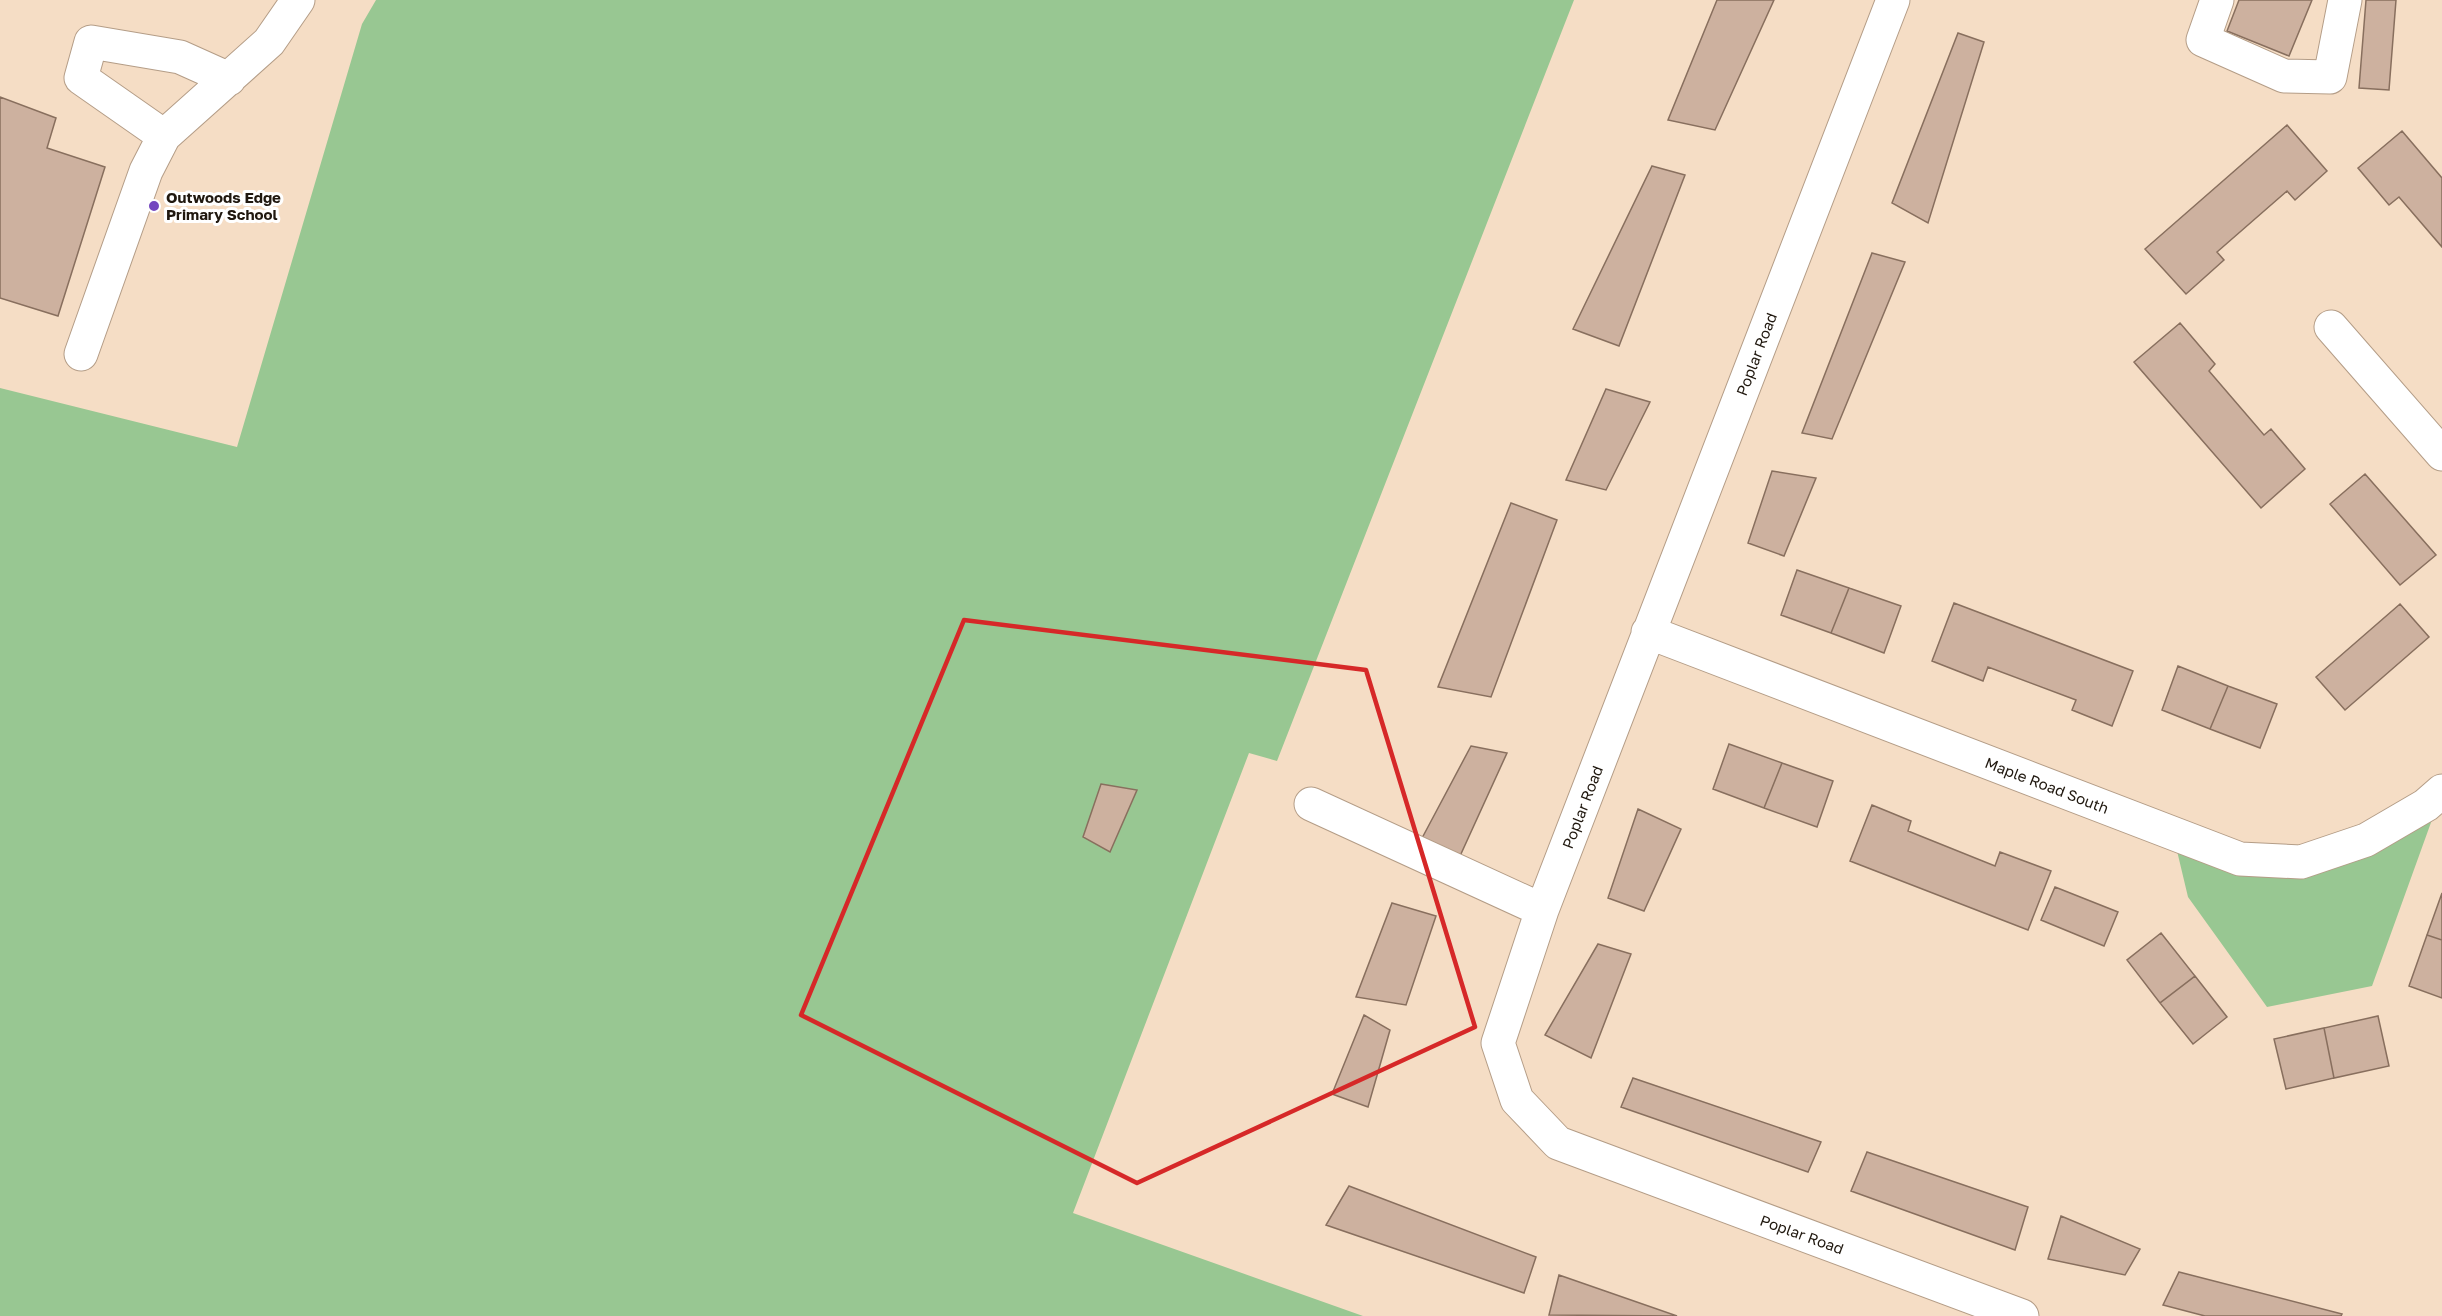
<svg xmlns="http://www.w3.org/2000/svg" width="2442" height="1316" viewBox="0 0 2442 1316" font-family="'Golos Text',sans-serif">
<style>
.green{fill:#98c792}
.building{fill:#cdb19f;stroke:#886f5e;stroke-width:1.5}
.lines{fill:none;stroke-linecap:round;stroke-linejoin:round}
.minor-casing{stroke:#b49d87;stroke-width:35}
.minor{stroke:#fff;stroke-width:33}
.marked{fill:none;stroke:#d62828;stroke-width:4.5;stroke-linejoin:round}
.poi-dot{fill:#7447bf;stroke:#fff;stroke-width:2}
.labels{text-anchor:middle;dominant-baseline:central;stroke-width:6;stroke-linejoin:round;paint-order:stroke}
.poi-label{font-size:15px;font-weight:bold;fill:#20180f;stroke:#fff;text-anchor:start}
.street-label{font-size:15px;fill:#20180f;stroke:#fff}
</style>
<rect width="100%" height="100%" fill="#f5ddc5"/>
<path class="green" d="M376 0H1574L1277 761 1249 753 1073 1213 1363 1316H0V388L237 447 362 24Z
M2442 792 2372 986 2267 1007 2188 897 2173 834 2301 862Z"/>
<path class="building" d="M1717 0H1774L1715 130 1668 120Z
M2239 0H2312L2289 56 2227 31Z
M2366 0H2396L2389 90 2359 88Z
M1958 33 1984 42 1928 223 1892 203Z
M0 97 56 118 47 148 105 167 58 316 0 298Z
M2287 125 2327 171 2295 200 2287 191 2217 252 2224 260 2186 294 2145 249Z
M2402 131 2442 178V247L2399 197 2389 205 2358 168Z
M1652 166 1685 175 1619 346 1573 329Z
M1872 253 1905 262 1832 439 1802 433Z
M2180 323 2215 364 2209 371 2264 435 2271 429 2305 469 2261 508 2134 362Z
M1606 389 1650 402 1606 490 1566 480Z
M1772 471 1816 478 1784 556 1748 543Z
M2365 474 2436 555 2400 585 2330 504Z
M1511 503 1557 520 1491 697 1438 687Z
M1797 570 1849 588 1831 633 1781 615Z
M1849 588 1901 606 1884 653 1831 633Z
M1954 603 2133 671 2112 726 2072 710 2076 700 1988 667 1983 681 1932 661Z
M2400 604 2429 637 2345 710 2316 677Z
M2178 666 2228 686 2210 729 2162 710Z
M2228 686 2277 704 2260 748 2210 729Z
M1729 744 1782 763 1764 808 1713 789Z
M1471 746 1507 753 1460 856 1421 840Z
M1782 763 1833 781 1817 827 1764 808Z
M1101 784 1137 790 1110 852 1083 837Z
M1872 805 1911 821 1908 831 1995 866 2000 852 2051 871 2028 930 1850 861Z
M1638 809 1681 829 1644 911 1608 898Z
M2055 887 2118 912 2104 946 2041 920Z
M2442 893V940L2427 935Z
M1392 903 1436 916 1406 1005 1356 997Z
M2161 933 2195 976 2160 1003 2127 960Z
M2427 935 2442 940V998L2409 986Z
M1598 944 1631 954 1591 1058 1545 1035Z
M2195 976 2227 1017 2193 1044 2160 1003Z
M1364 1015 1390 1030 1368 1107 1332 1094Z
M2378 1016 2389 1066 2334 1078 2324 1028Z
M2324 1028 2334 1078 2286 1089 2274 1039Z
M1633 1078 1821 1142 1808 1172 1621 1107Z
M1867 1152 2028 1207 2015 1250 1851 1191Z
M1349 1186 1536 1257 1524 1293 1326 1225Z
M2061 1216 2140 1249 2125 1275 2048 1259Z
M2179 1272 2342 1314 2341 1316H2205L2163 1305Z
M1559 1275 1677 1316 1549 1315Z"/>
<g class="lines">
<g class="minor-casing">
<path id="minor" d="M1893 0 1542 910 1498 1043 1517 1100 1558 1143 2022 1316
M2217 0 2203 40 2284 76 2330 77 2345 0
M164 136 81 78 91 42 180 57 229 79
M2331 327 2442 454
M81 354 146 171 164 136 269 42 298 0
M1648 632 2240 859 2301 862 2366 840 2426 805 2442 791
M1311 804 1542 910"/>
</g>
<use href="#minor" class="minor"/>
</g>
<path class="marked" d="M964 620 1366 670 1475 1027 1137 1183 801 1015Z"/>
<circle class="poi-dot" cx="154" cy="206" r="6"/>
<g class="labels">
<g class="poi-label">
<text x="166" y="197">Outwoods Edge<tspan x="166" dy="17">Primary School</tspan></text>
</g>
<g class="street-label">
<text transform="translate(1756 354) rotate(-69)">Poplar Road</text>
<text transform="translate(2047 785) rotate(21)">Maple Road South</text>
<text transform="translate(1582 807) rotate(-69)">Poplar Road</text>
<text transform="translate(1802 1234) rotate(20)">Poplar Road</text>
</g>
</g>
</svg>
